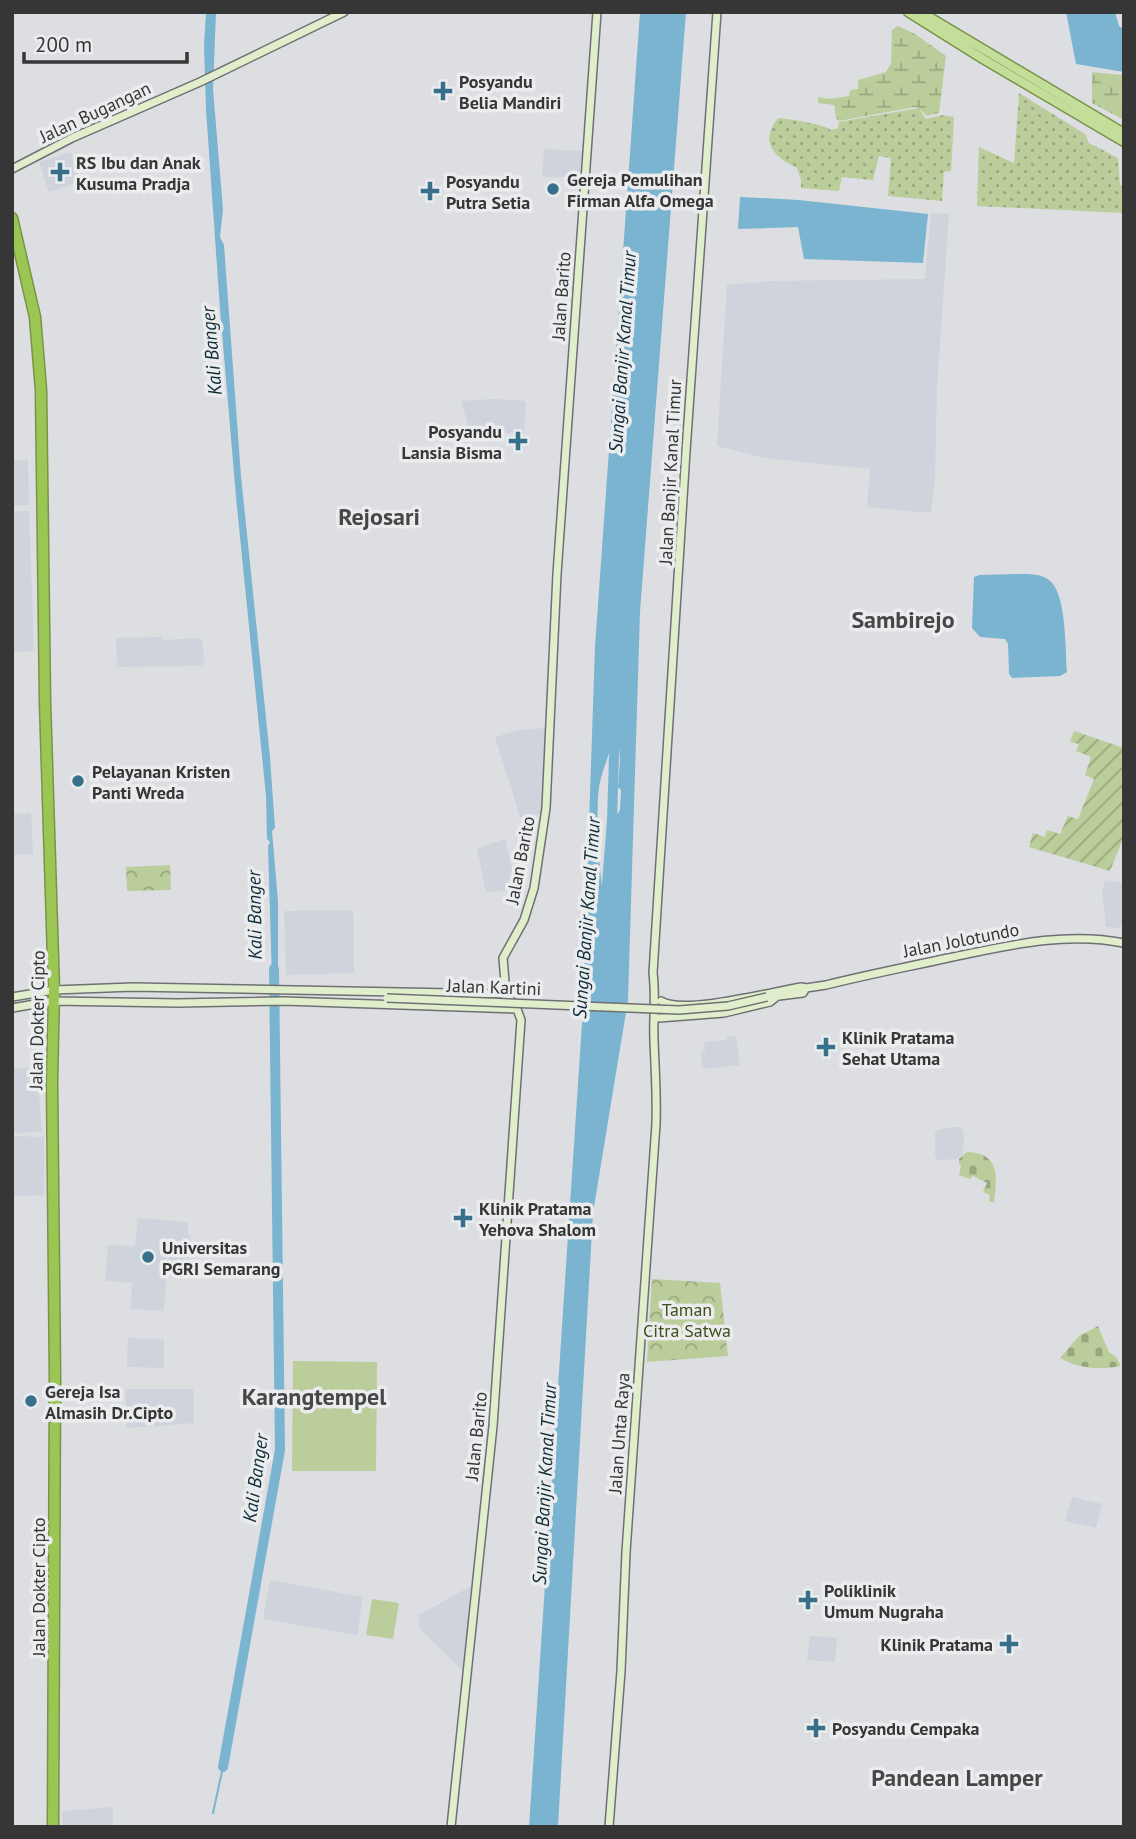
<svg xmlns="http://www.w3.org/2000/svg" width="1136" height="1839" viewBox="0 0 1136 1839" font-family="'PT Sans',sans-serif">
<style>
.built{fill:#ced3dc}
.grass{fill:url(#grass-dots)}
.wetland{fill:url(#wetland-marsh)}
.cemetery{fill:url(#cemetery-stones)}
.park{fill:url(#park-crowns)}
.garden{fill:url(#garden-furrows)}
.pitch{fill:#bbcd9a}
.water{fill:#7bb4d1;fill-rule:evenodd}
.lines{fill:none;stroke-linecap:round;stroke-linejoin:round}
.stream{stroke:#7bb4d1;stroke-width:2}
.river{stroke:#7bb4d1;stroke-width:10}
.secondary-casing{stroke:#6f7073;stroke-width:10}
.primary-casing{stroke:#78944a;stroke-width:11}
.highway-casing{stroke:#78944a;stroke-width:13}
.secondary{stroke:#e1eecc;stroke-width:7}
.primary{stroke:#c4dd98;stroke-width:8}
.highway{stroke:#9cc654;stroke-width:10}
.secondary-bridge-casing{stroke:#6f7073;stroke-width:10;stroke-linecap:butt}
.secondary-bridge{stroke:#e1eecc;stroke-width:7}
.poi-dot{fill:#37708a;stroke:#eaecee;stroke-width:2.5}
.labels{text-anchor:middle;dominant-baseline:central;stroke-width:7;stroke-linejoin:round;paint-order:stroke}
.poi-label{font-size:18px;font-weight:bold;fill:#363637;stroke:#eaecee;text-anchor:start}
.street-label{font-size:18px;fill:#363637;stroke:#eaecee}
.park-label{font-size:18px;fill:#3f4f17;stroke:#eaecee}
.water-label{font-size:19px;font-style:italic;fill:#112d3a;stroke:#eaecee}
.district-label{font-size:24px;font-weight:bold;fill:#464749;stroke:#eaecee}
</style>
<defs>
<pattern id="grass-dots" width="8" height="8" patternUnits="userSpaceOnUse" patternTransform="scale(1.75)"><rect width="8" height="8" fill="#bbcd9a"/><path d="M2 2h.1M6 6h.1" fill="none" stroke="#99a77e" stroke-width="1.8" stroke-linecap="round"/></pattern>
<pattern id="wetland-marsh" width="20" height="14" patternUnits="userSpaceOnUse" patternTransform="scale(1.75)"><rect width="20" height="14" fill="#bbcd9a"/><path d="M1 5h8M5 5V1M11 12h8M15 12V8" fill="none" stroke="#99a77e"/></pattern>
<pattern id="cemetery-stones" width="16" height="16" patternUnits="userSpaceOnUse" patternTransform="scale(1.75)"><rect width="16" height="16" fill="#bbcd9a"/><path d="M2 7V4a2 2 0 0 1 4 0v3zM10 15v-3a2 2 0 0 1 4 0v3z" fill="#99a77e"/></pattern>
<pattern id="park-crowns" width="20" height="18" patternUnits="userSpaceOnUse" patternTransform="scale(1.75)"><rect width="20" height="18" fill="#bbcd9a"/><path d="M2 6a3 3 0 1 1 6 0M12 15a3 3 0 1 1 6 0" fill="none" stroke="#99a77e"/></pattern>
<pattern id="garden-furrows" width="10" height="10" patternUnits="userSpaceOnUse" patternTransform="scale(1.75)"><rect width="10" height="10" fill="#bbcd9a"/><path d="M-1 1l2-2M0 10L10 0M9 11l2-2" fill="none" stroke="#99a77e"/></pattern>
</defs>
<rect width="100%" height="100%" fill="#dddee1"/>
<path class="built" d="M544 149 584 151 582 177H542Z
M71 152 80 182 49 192 39 162Z
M931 213 949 214 937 387 935 479 931 513 867 507 870 469 765 458 717 446 727 285 768 281 925 279Z
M495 399 526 401 524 433 470 432 461 401Z
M28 459 29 505 12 506V461Z
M29 511 34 651 12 652V512Z
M163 637V640L201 638 205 660 201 666 117 667 116 638Z
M546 728 543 814 520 817 495 737 520 730Z
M31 813 33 854 12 855V814Z
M505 839 517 890 486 892 477 848Z
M1105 880 1124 883V917L1120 928 1106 927 1102 892Z
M353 910 354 973 286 975 284 911Z
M736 1036 740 1065 703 1069 701 1052H705L704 1042 727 1040V1037Z
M12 1068H37L42 1132 12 1133Z
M951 1127H961L964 1132 963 1154 958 1159 938 1160 935 1156V1131Z
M12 1136 44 1137V1195L12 1196Z
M138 1218 188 1222V1235H191L189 1268 167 1267 164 1311 131 1309 132 1283 105 1281 108 1245 135 1246Z
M128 1338 164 1339V1368L127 1367Z
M126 1389H193L194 1423 126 1428Z
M1072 1497 1102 1504 1096 1528 1065 1521Z
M270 1580 363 1597 357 1635 263 1619Z
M471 1586 463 1671 419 1628V1615Z
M810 1636 837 1638 835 1662 807 1660Z
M113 1807V1827H63L62 1811Z"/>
<path class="grass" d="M1019 93 1085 134 1089 143 1118 158 1120 185H1124V213L977 206 979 147 1014 163Z
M919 108 926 119 943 115 954 117 951 171 944 172 942 201 888 196 891 158 879 156 873 180 842 177 839 191 801 188V180L797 168C774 157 759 142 778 118 789 119 823 124 831 130L838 128 839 122Z"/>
<path class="wetland" d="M898 26 915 34 946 56 939 113 927 116 919 108 915 107 839 121 836 118 834 105 818 103V97L829 99 849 96 850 90 858 89V80L886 72 891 63 892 30Z
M1092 72 1122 75 1124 120 1092 103Z"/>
<path class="cemetery" d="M967 1152C1001 1153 997 1178 994 1202H989L990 1195 983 1192 987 1183 973 1176 970 1179 959 1175 961 1165 959 1163V1159Z
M1098 1326 1109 1352 1116 1357 1121 1366C1099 1370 1080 1369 1060 1358L1079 1336Z"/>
<path class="park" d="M170 865 171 890 127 891 126 867Z
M652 1279 720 1283 728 1356 647 1362Z"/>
<path class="garden" d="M1074 731 1124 748V836L1110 871 1029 847 1033 833 1045 837 1047 830 1060 834 1068 816 1078 819 1094 779 1085 775 1091 757 1076 751 1079 744 1070 742Z"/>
<path class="pitch" d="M293 1361 377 1362 376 1471H292Z
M372 1599 399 1603 393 1639 366 1635Z"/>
<path class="water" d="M206 12H216L213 89 223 209 220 237 224 245 241 476 270 757 275 828 272 831 278 901V980H272L268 846 270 842 267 839 266 796 236 497 220 309 206 110 204 46Z
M640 12H686L640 612 628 1000 593 1213 558 1827H529L582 1023 584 1015 583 999 595 647ZM616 725 618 727 620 761 618 787 621 790 620 810 606 831 611 857 606 871 608 894 604 899C599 874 594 801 601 778 606 760 614 743 616 725Z
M1066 12H1115L1119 26 1124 29V72L1076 64Z
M740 197 799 200 928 214 923 263 804 259 798 227 738 229Z
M1016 574C1026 574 1041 573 1049 580 1067 593 1065 650 1067 672L1060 676 1012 678 1009 674 1008 644 1005 639 980 637 972 628 974 577 979 575Z"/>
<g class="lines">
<path class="stream" d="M213 1813 223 1767"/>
<path class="river" d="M605 908 612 821 615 724
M223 1767 280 1450 274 969"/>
<g class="secondary-casing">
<path id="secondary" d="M12 169 72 138 200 82 344 12
M12 997 54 990 133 987 506 994
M771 997 803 993 806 988
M661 1001C684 1015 771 992 801 987L806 988 826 985C866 975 907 967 948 958 1006 946 1065 931 1124 943
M12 1008 53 1001 178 1003 284 1001 517 1009
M659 1018 724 1013 770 1002 775 998
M451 1827 493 1426 521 1020 517 1009 506 994 503 958 524 920 534 888 546 808 557 574 597 12
M609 1827 621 1671 626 1552 656 1124C657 1094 655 1069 654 1040 653 1018 656 996 653 973L686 451 717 12"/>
</g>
<g class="primary-casing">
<path id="primary" d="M908 12 983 59 1124 142
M921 12 1124 133"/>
</g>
<g class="highway-casing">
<path id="highway" d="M12 218 35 317 41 390 45 702 54 990 52 1081 55 1379 53 1827"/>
</g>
<use href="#secondary" class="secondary"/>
<use href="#primary" class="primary"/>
<use href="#highway" class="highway"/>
<g class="secondary-bridge-casing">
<path id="secondary-bridge" d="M387 998 679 1010 728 1006 767 997"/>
</g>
<use href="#secondary-bridge" class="secondary-bridge"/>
</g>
<g class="poi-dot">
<path d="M439.5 80.5h7v7h7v7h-7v7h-7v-7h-7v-7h7z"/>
<path d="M56.5 161.5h7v7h7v7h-7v7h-7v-7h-7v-7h7z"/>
<circle cx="553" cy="189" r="7"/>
<path d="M426.5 180.5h7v7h7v7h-7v7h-7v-7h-7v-7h7z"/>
<path d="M514.5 430.5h7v7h7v7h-7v7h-7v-7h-7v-7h7z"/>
<circle cx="78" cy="781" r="7"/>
<path d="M822.5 1036.5h7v7h7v7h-7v7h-7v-7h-7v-7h7z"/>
<path d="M459.5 1207.5h7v7h7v7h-7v7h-7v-7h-7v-7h7z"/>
<circle cx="148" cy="1257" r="7"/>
<circle cx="31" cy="1401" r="7"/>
<path d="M804.5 1589.5h7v7h7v7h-7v7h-7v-7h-7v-7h7z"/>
<path d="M1005.5 1633.5h7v7h7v7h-7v7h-7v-7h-7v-7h7z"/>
<path d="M812.5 1717.5h7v7h7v7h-7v7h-7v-7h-7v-7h7z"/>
</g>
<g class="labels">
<g class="poi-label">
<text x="459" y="81">Posyandu<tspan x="459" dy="21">Belia Mandiri</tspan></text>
<text x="76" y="162">RS Ibu dan Anak<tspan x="76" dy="21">Kusuma Pradja</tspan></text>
<text x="567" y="179">Gereja Pemulihan<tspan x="567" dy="21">Firman Alfa Omega</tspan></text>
<text x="446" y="181">Posyandu<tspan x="446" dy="21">Putra Setia</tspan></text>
<text x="502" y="431" text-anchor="end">Posyandu<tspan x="502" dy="21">Lansia Bisma</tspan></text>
<text x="92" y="771">Pelayanan Kristen<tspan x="92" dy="21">Panti Wreda</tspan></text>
<text x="842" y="1037">Klinik Pratama<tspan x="842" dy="21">Sehat Utama</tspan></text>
<text x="479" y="1208">Klinik Pratama<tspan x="479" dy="21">Yehova Shalom</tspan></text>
<text x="162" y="1247">Universitas<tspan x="162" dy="21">PGRI Semarang</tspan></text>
<text x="45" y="1391">Gereja Isa<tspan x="45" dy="21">Almasih Dr.Cipto</tspan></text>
<text x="824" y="1590">Poliklinik<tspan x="824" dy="21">Umum Nugraha</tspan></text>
<text x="993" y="1644" text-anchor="end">Klinik Pratama</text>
<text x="832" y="1728">Posyandu Cempaka</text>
</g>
<g class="street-label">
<text transform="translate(95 112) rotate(-25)">Jalan Bugangan</text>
<text transform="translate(561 296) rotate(-86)">Jalan Barito</text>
<text transform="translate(670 472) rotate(-87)">Jalan Banjir Kanal Timur</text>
<text transform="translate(520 860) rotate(-79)">Jalan Barito</text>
<text transform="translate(961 940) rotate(-11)">Jalan Jolotundo</text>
<text transform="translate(494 987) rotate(2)">Jalan Kartini</text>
<text transform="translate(37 1020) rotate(-89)">Jalan Dokter Cipto</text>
<text transform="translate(619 1433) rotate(-86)">Jalan Unta Raya</text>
<text transform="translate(476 1436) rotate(-84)">Jalan Barito</text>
<text transform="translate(38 1587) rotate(-90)">Jalan Dokter Cipto</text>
</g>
<g class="park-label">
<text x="687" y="1309">Taman<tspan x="687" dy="21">Citra Satwa</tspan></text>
</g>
<g class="water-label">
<text transform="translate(211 351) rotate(-95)">Kali Banger</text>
<text transform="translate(622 352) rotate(-86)">Sungai Banjir Kanal Timur</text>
<text transform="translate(254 915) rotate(-91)">Kali Banger</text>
<text transform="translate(586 918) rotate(-86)">Sungai Banjir Kanal Timur</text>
<text transform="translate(255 1478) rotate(-82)">Kali Banger</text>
<text transform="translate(544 1484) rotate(-87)">Sungai Banjir Kanal Timur</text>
</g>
<g class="district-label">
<text x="379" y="516">Rejosari</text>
<text x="903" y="619">Sambirejo</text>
<text x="314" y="1396">Karangtempel</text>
<text x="957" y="1777">Pandean Lamper</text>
</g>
</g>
<rect width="1136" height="1839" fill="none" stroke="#363637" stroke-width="28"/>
<path d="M24 52v10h163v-10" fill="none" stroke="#363637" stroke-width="3.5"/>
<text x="35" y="52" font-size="21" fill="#363637" stroke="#eaecee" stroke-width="5" paint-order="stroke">200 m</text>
</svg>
